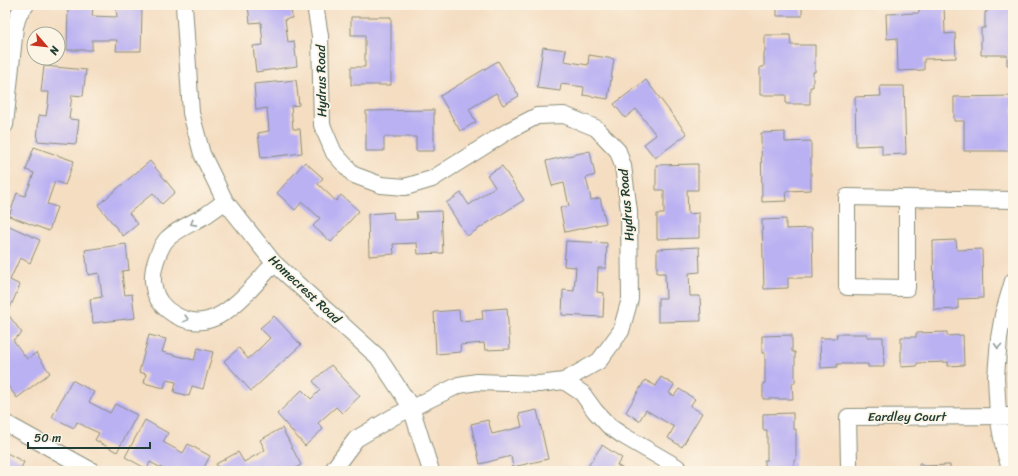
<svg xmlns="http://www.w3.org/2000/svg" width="1018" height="476" viewBox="0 0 1018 476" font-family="Sriracha,sans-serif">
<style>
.building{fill:#bab1f3}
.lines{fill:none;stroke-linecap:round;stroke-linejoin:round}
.minor-casing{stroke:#8a8d7a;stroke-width:18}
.minor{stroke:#fff;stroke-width:16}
.oneway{stroke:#8f9e9a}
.labels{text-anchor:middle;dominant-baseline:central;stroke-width:3.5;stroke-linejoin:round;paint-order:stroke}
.street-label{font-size:13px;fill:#1f3d34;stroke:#fcf5e5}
</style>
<rect width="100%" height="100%" fill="#fcf5e5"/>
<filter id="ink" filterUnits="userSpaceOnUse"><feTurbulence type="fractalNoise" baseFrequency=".025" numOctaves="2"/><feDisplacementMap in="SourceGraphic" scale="8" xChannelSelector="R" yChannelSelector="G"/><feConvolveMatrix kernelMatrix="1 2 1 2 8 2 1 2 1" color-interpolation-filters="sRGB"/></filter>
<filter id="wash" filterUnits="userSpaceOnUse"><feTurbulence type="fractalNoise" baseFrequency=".012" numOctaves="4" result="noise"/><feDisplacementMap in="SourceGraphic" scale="16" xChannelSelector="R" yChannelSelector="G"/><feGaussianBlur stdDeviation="0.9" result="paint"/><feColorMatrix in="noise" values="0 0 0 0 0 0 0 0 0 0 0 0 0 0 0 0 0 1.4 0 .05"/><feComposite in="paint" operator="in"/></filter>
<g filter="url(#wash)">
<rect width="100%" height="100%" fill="#f4ddc1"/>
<g id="blocks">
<path class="building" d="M248 5H291L292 18 285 19 288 42 294 41 297 66 256 72 253 46 263 45 261 22 250 23Z
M752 5H802V16H777V7H752Z
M919 5H944L945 34 955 33 956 58 924 59V70L898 71 897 38 887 39 886 14 919 13Z
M987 5 1013 6V65H1007V55H981V28H985V12H987Z
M68 8H93L92 16 117 17 116 8 142 9 141 51H116L117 40H92V50H67Z
M351 17H391V85H351V67H365V35H351Z
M765 35H790L791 45H815V72H813V87H810V104H786V95H760V67H764V52H765Z
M543 47 566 50 564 61 588 65 589 55 614 59 608 99 583 95 584 87 561 84 560 91 537 88Z
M498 61 519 96 503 105 496 93 469 109 476 122 460 131 440 96Z
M44 66 86 70 83 96 72 95 69 119 79 120 76 144 37 141 39 115 46 116 48 104 49 92H41Z
M296 80 299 105 291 106 293 129H300L302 153 261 158 258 133 269 131 268 119 267 108 256 110 254 84Z
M646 80 687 134 655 158 644 144 656 135 636 109 625 118 614 104Z
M880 86H904L906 154 882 155V145L856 146 855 97 881 96Z
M1013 96V151H964V121H954V97Z
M434 110V151H416V137H384V151H366V111Z
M785 132V142L811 141V190L786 191 787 201 762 202 761 133Z
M34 147 74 161 65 185 55 181 47 204 57 207 49 231 9 216 17 193 25 196 30 184 34 173 26 170Z
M590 151 595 175 586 178 589 190 591 200 600 198 606 223 565 232 560 208 569 206 564 183 552 186 546 161Z
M150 161 175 192 162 204 153 193 129 213 138 224 123 236 98 205Z
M305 162 323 178 318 184 336 201 341 195 359 211 331 242 313 226 320 218 302 202 295 210 277 193Z
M698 164V190H687L688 214 699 213V238L657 239V214H664V190H656V165Z
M502 166 524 200 467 236 446 203 461 193 469 205 495 187 487 175Z
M441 211 443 253 418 254 417 243 393 244 394 254 369 256 368 214 393 212 394 220H404L417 219 416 212Z
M786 219V229L812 228 813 278H788V288L764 289 762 220Z
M5 224 40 240 30 263 20 258 10 280 20 285 10 308 5 306Z
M956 240 957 250 982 249 983 298 958 299V309L934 310 933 241Z
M566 241 607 243 606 268H598L597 292 604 293 603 317 562 315 563 290 574 291 576 267 564 266Z
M126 244 129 270 122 271 123 283 125 295 132 294 135 318 93 323 90 299 102 297 99 273 88 275 85 250Z
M699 247 700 272 689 273 690 296H700L701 321 658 322V298H666L665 273H657V249Z
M507 308 510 349 485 350 484 343 460 345 461 352 436 354 434 312 459 310 460 321 483 319 482 310Z
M7 313 22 333 13 340 27 359 36 353 50 373 17 398 5 382V376L8 373 5 369V314Z
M274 316 301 345 251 391 224 361 239 348 248 359 258 350 270 338 260 328Z
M947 332V336L963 335 964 365 948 366V362L917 363V366L901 367V337H916V333Z
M836 334H867V337H883L884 367H868V364H837V367L821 368 820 338H837Z
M149 335 166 339 162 352 194 360 198 348 213 352 203 389 192 386 189 396 174 392 176 382 166 380 164 388 144 383 146 374 139 372Z
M792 335V352H795V383H792L793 399H763V383H765V353H762V336Z
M331 365 360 396 342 413 336 407 318 423 323 429 305 446 277 414 302 390 311 399 320 390 313 381Z
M661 377 674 385 669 393 674 396 679 389 695 399 690 406 702 413 682 447 668 438 674 427 646 410 639 421 626 412 645 380 656 386Z
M72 380 94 392 89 402 110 413 115 404 137 415 117 452 95 440 99 433 88 428 77 422 74 428 52 417Z
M537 410 548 459 513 467 511 456 480 464 471 424 488 420 492 434 522 427 519 414Z
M793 413V429H796V460H794V471H764V460H767V430H763V414Z
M145 420 168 433 163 442 183 453 188 444 210 456 202 471H167L150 462 147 469 125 457Z
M282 428 301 465 290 471H220L216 464 238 452 244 462 265 450 260 440Z
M602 445 622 458 617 465 626 471H585Z
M5 452 24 462 20 470 22 471H5Z
M919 463H921L922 466 950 465V469H966V471H907V470L919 469Z"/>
</g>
</g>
<g filter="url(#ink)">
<use href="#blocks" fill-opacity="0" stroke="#8a8d7a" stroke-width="1"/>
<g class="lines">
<g class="minor-casing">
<path id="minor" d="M184 5 191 113 202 154 225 201 274 263 378 357 411 407 431 471
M315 5 320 36 322 125 334 153 354 175 381 185 405 187 432 179 510 130 537 116 564 115 596 128 618 151 623 166 629 211 630 299 621 331 599 361 564 381 539 384 477 382 459 385 393 417 356 439 332 471
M5 125 15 27 19 13 26 5
M907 198V288L847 287V197L1013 200
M225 201C219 206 212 211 206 215 193 223 177 229 167 239 163 243 160 250 158 255 154 265 151 276 154 288 158 310 186 326 208 320 232 314 258 281 274 263
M564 381 582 393 595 411 609 426 622 435 677 467
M5 423 92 471
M849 464 848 417 1013 416
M1011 471 1004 449 998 416 996 377 999 338 1003 315 1013 281"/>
</g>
<use href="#minor" class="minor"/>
</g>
<defs><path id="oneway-chevron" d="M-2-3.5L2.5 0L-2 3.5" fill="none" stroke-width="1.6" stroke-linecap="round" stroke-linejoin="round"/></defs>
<g class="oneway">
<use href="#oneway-chevron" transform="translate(193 223) rotate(151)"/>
<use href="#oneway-chevron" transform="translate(186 319) rotate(17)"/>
<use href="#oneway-chevron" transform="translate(998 346) rotate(94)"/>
</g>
</g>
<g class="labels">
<g class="street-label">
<text transform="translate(321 81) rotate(-91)">Hydrus Road</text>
<text transform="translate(626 205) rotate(-95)">Hydrus Road</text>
<text transform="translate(305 289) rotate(43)">Homecrest Road</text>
<text x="907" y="416">Eardley Court</text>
</g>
</g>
<rect width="1018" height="476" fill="none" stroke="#fcf5e5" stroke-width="20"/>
<g transform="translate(46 46) rotate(118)"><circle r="19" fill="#fcf5e5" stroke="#a4ab9e"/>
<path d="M0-3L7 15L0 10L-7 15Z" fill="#c8321e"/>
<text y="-6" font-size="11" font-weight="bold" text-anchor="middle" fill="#1f3d34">N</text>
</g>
<path d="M28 442v6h122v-6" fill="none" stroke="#1f3d34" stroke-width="2"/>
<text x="34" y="442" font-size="12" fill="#1f3d34" stroke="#fcf5e5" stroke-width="3" paint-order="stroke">50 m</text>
</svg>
